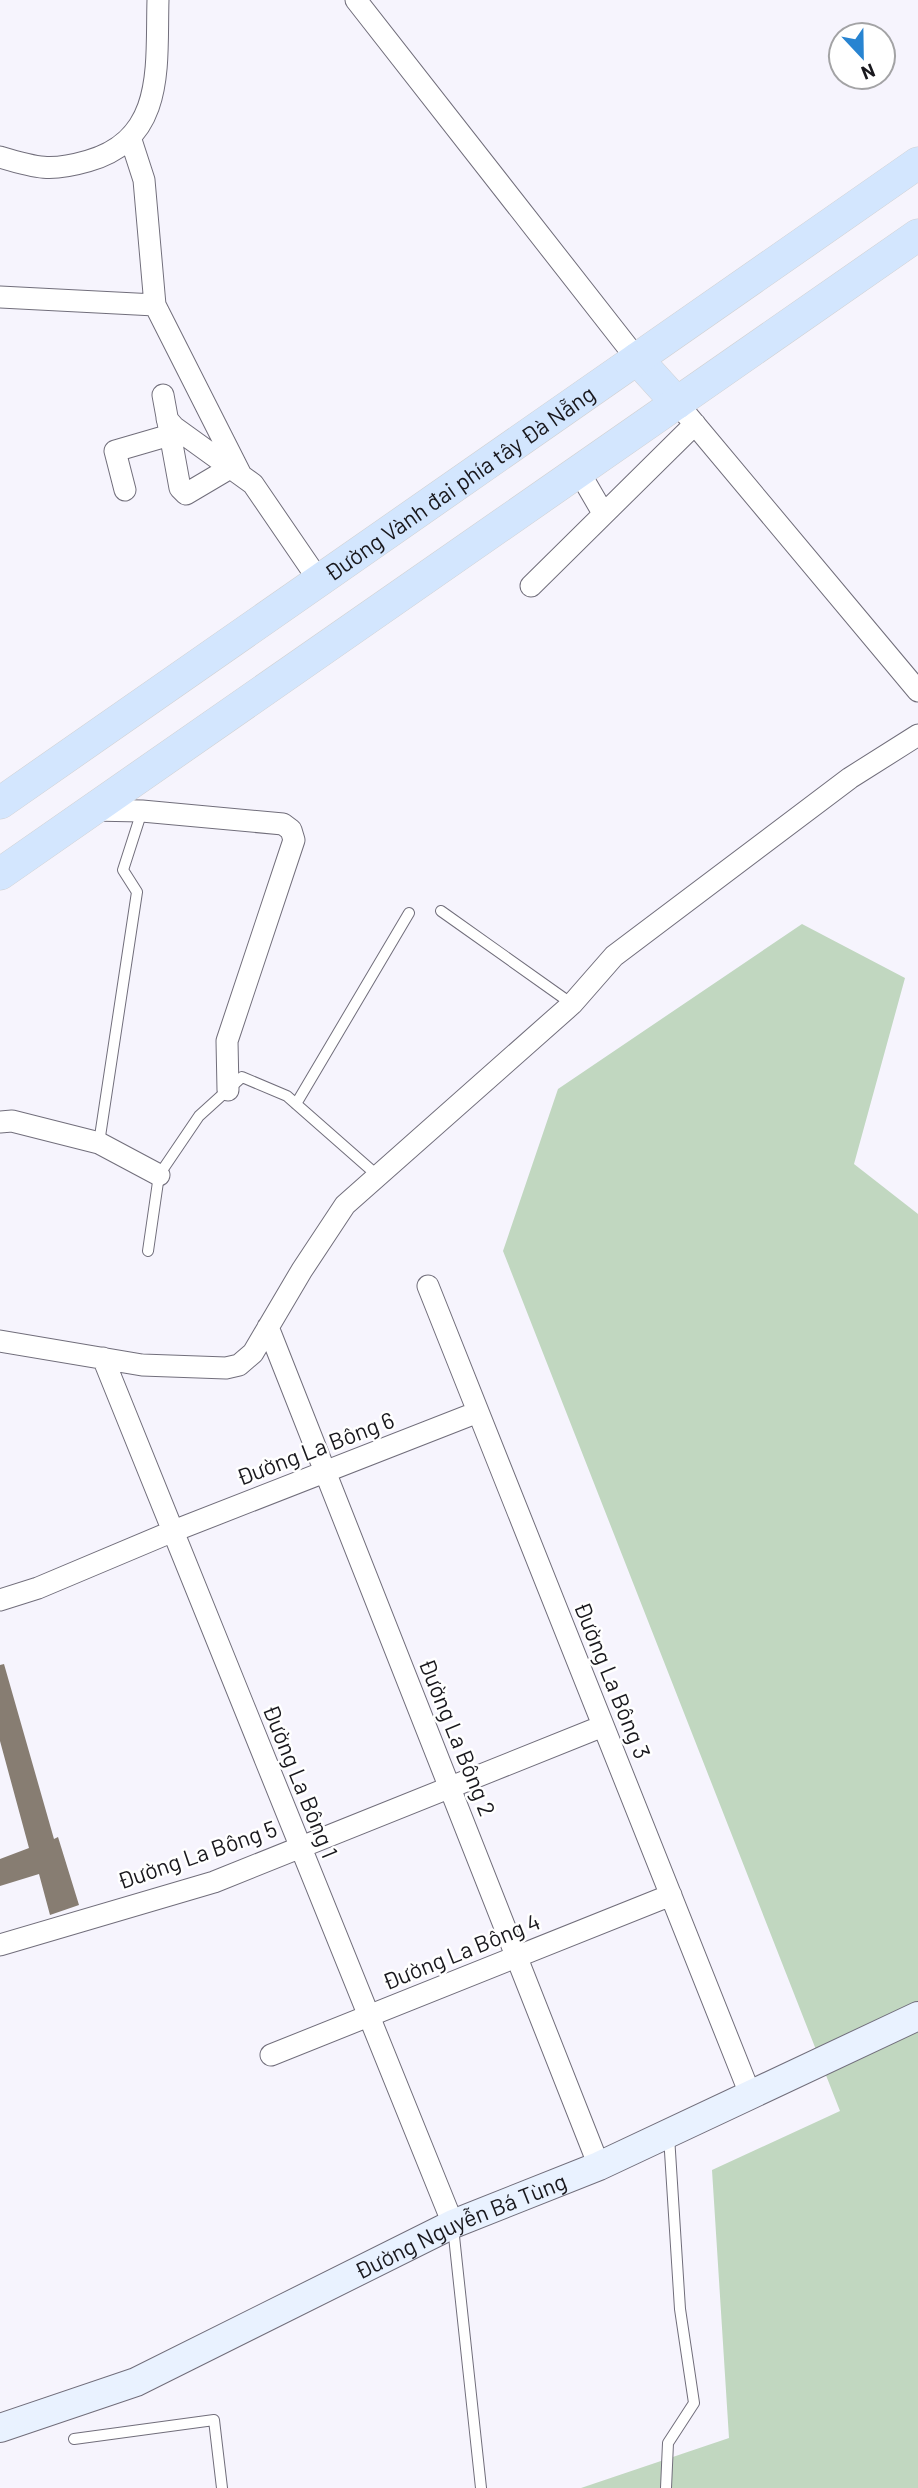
<svg xmlns="http://www.w3.org/2000/svg" width="918" height="2488" viewBox="0 0 918 2488" font-family="Barlow,sans-serif">
<style>
.green{fill:#c1d7c0}
.building{fill:#877d72}
.lines{fill:none;stroke-linecap:round;stroke-linejoin:round}
.lane-casing{stroke:#716e7b;stroke-width:12}
.street-casing{stroke:#716e7b;stroke-width:23}
.secondary-casing{stroke:#716e7b;stroke-width:30}
.primary-casing{stroke:#d1d1d2;stroke-width:33}
.lane{stroke:#fff;stroke-width:10}
.street{stroke:#fff;stroke-width:21}
.secondary{stroke:#e9f2ff;stroke-width:28}
.primary{stroke:#d3e6fe;stroke-width:32}
.labels{text-anchor:middle;dominant-baseline:central;stroke-width:5;stroke-linejoin:round;paint-order:stroke}
.street-label{font-size:23px;fill:#19181d;stroke:#fff}
</style>
<rect width="100%" height="100%" fill="#f6f4fd"/>
<path class="green" d="M802 924 905 978 854 1164 918 1214V2488H581L729 2438 712 2170 840 2111 503 1251 558 1089Z"/>
<path class="building" d="M4 1664 54 1839 58 1837 79 1905 50 1915 39 1874 0 1886V1859L29 1848 0 1741V1665Z"/>
<g class="lines">
<g class="lane-casing">
<path id="lane" d="M441 911 572 1004
M296 1104 409 913
M99 1143 137 892 123 870 142 811
M148 1251 159 1175 199 1116 242 1077 287 1096 378 1176
M453 2227 481 2488
M74 2439 214 2420 222 2488
M666 2488 668 2443 694 2403 680 2309 669 2136"/>
</g>
<g class="street-casing">
<path id="street" d="M356 0 637 359
M131 140 144 180 155 305
M0 157C37 168 50 172 88 161 166 139 156 65 158 0
M0 297 155 305 241 475
M163 395 180 488 186 494 230 468
M677 403 918 691
M167 419 174 427 253 484 318 579
M578 470 603 513
M125 490 115 451 170 435
M531 586 695 424
M90 810 142 811 283 824 291 830 294 840 227 1041 228 1090
M0 1122 12 1121 99 1143 159 1175
M428 1286 750 2094
M268 1327 599 2166
M0 1341 142 1365 226 1368 239 1365 253 1353 302 1270 345 1205 572 1004 614 956 850 778 918 735
M103 1358 453 2224
M0 1600 38 1588 171 1532 478 1412
M0 1945 214 1882 603 1726
M271 2055 671 1895"/>
</g>
<g class="secondary-casing">
<g id="secondary">
<path id="s1" d="M0 2428 136 2382 453 2224 599 2166 918 2016"/>
</g>
</g>
<g class="primary-casing">
<g id="primary">
<path d="M637 359 677 403"/>
<path id="s2" d="M0 803 918 163"/>
<path d="M0 874 918 235"/>
</g>
</g>
<use href="#lane" class="lane"/>
<use href="#street" class="street"/>
<use href="#secondary" class="secondary"/>
<use href="#primary" class="primary"/>
</g>
<g class="labels">
<g class="street-label">
<text stroke="none"><textPath href="#s2" startOffset="560">Đường Vành đai phía tây Đà Nẵng</textPath></text>
<text transform="translate(315 1448) rotate(-21)">Đường La Bông 6</text>
<text transform="translate(613 1680) rotate(68)">Đường La Bông 3</text>
<text transform="translate(458 1737) rotate(68)">Đường La Bông 2</text>
<text transform="translate(301 1781) rotate(68)">Đường La Bông 1</text>
<text transform="translate(197 1854) rotate(-19)">Đường La Bông 5</text>
<text transform="translate(461 1951) rotate(-22)">Đường La Bông 4</text>
<text stroke="none"><textPath href="#s1" startOffset="504">Đường Nguyễn Bá Tùng</textPath></text>
</g>
</g>
<g transform="translate(862 56) rotate(158)"><circle r="33" fill="#ffffff" stroke="#a3a3a5" stroke-width="2"/>
<path d="M0-5L12 26L0 18L-12 26Z" fill="#2884d1"/>
<text y="-10" font-size="19" font-weight="bold" text-anchor="middle" fill="#19181d">N</text>
</g>
</svg>
